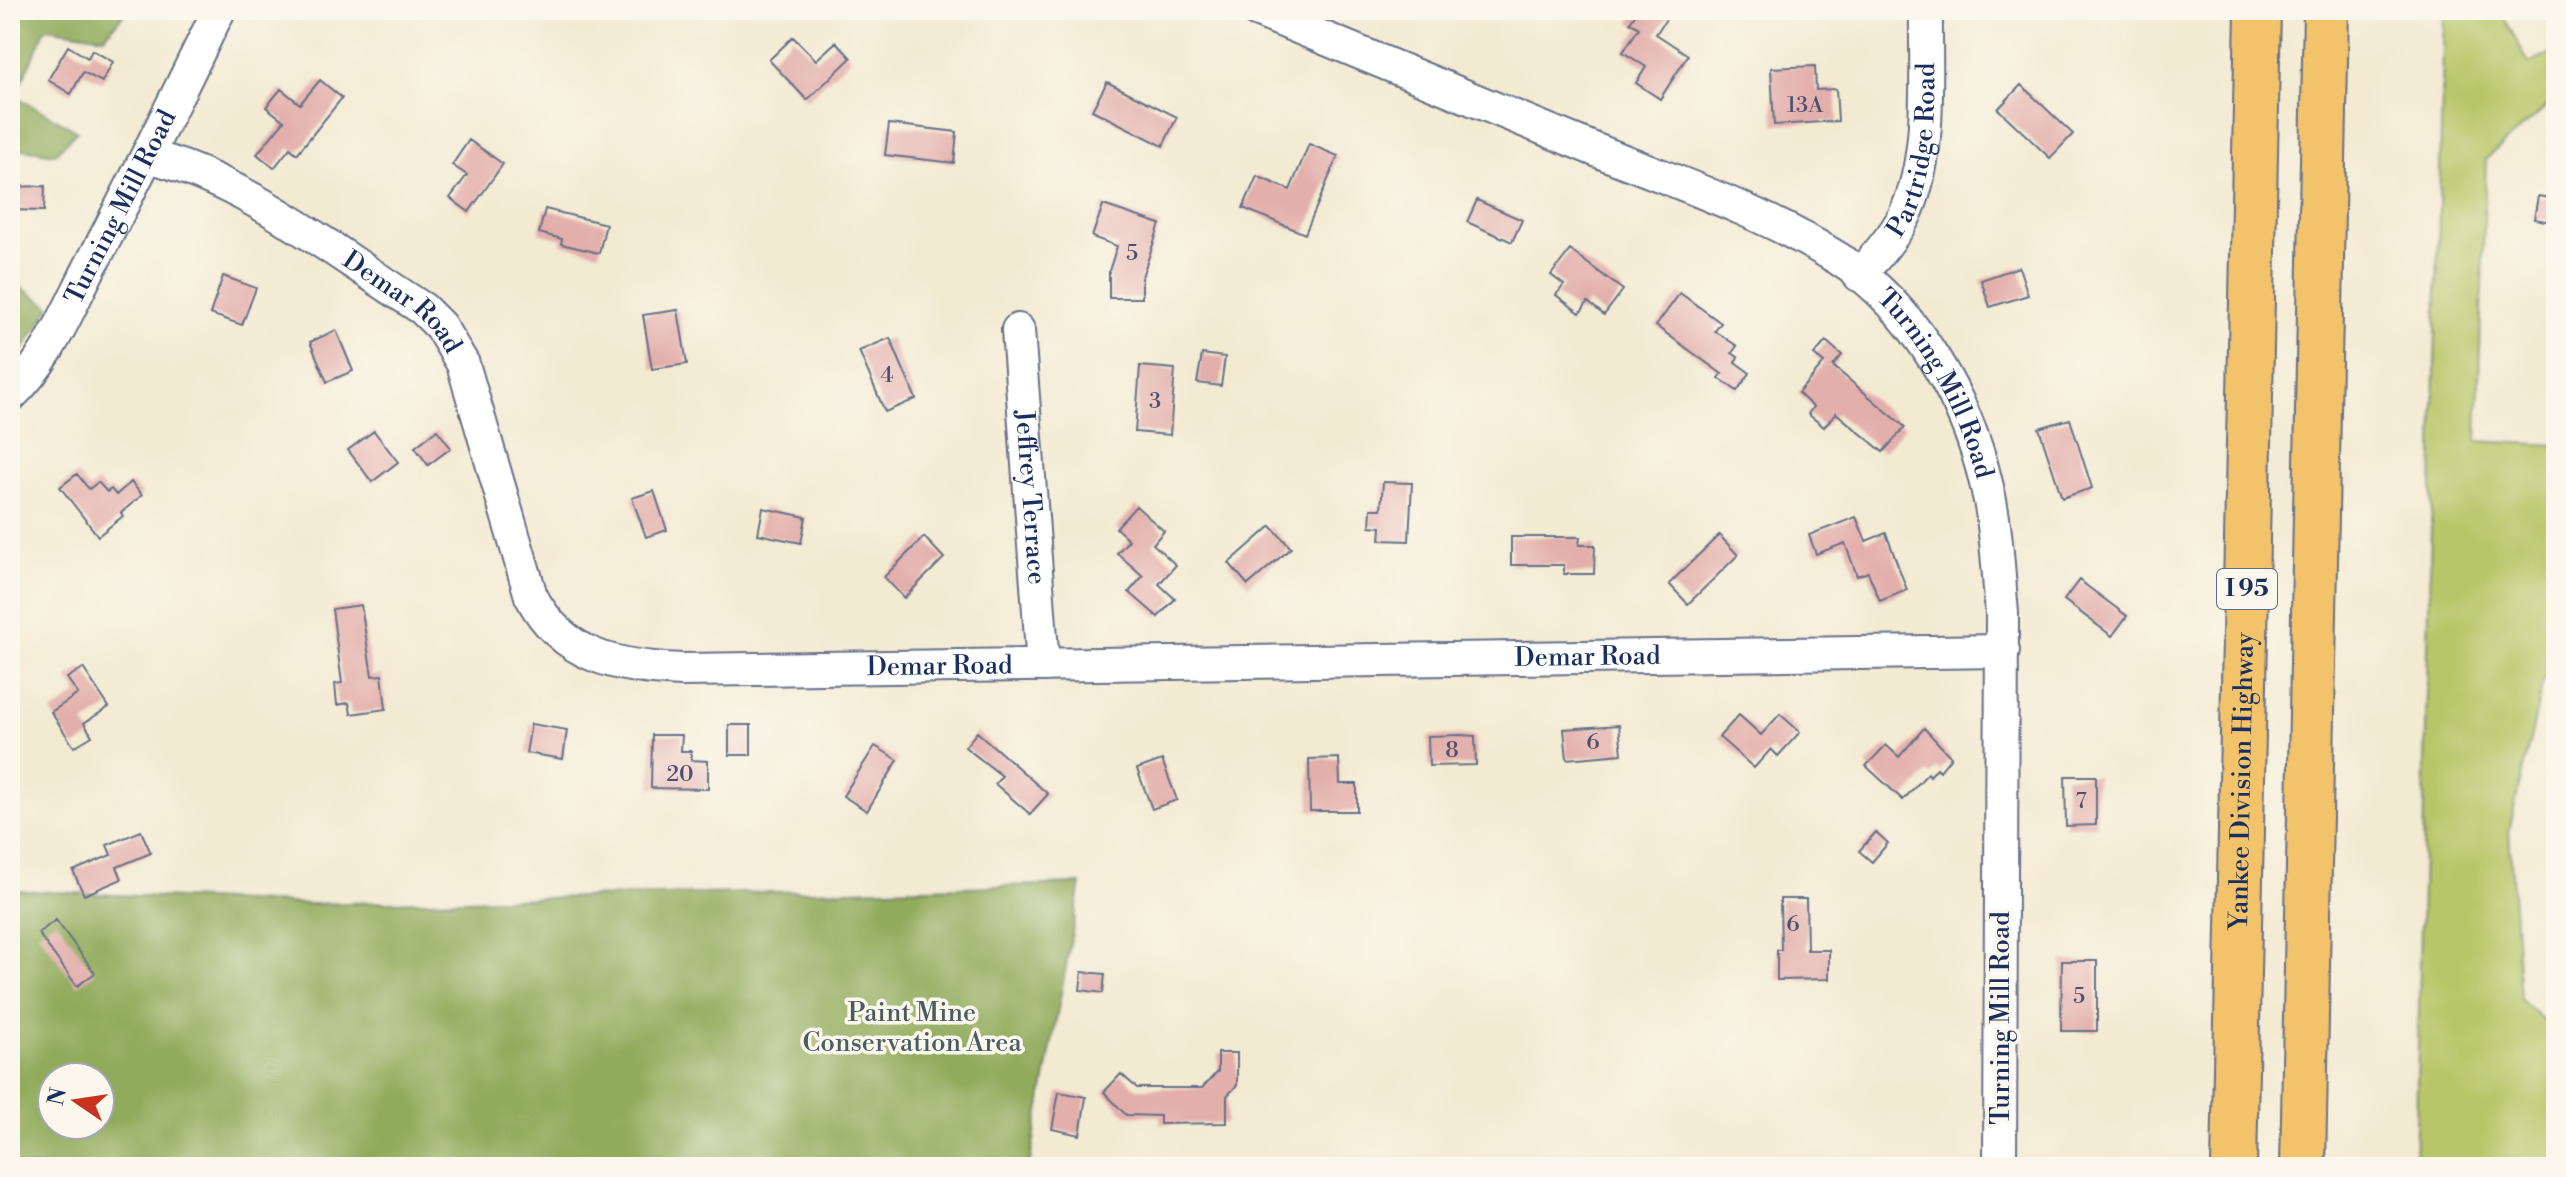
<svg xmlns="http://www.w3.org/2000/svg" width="2566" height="1177" viewBox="0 0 2566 1177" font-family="'Libre Bodoni',serif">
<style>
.green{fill:#b7c668;stroke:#697a63;stroke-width:2}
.forest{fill:#91ab5c;stroke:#566d5d;stroke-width:2;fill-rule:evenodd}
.building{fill:#e3afab}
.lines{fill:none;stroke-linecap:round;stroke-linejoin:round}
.minor-casing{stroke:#677087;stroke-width:36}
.highway-casing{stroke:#677087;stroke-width:48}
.minor{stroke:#fff;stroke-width:32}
.highway{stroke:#f2c36a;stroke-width:44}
.labels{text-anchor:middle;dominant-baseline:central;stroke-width:7;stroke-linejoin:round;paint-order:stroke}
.number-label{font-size:22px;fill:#4d4f71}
.shield{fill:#fbf7ec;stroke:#5e6b89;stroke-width:2}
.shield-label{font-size:24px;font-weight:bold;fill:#1b2f5e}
.street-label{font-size:26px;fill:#1b2f5e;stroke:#fbf7ec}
.park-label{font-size:26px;fill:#4a5c61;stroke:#fbf7ec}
</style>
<rect width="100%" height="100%" fill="#fbf7ec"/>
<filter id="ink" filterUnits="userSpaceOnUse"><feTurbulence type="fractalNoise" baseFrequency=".0125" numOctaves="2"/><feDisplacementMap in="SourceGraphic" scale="16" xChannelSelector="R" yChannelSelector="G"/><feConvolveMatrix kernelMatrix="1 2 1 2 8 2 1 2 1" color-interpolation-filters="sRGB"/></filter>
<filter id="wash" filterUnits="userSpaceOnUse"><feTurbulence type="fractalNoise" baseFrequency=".006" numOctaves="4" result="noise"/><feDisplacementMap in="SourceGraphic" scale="32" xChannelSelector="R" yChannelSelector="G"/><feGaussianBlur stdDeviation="1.8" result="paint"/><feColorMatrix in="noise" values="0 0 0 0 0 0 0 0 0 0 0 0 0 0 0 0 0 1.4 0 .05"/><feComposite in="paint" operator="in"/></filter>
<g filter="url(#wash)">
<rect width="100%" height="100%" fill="#f3ead2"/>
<path class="green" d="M2444 10H2500L2529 64 2556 51V98L2486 159 2477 441 2556 445V625L2509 831 2520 999 2556 1032V1167H2415Z"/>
<path class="forest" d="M10 10H116L124 14 104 37 46 28 15 96 77 131 55 154 10 147Z
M10 280 51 307 10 368Z
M1081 884 1029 1167H10V890L310 904ZM52 1077H100V1125H52Z"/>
<g id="blocks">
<path class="building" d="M1638 10H1672L1656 34 1688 55 1660 99 1636 83 1646 67 1623 52 1639 28 1630 22Z
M793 37 816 60 836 42 851 58 807 100 769 60Z
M68 46 88 58 92 50 113 62 102 82 83 72 71 94 48 80Z
M1815 66 1816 90 1836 89 1838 121 1774 125 1771 68Z
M320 80 342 98 297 154 290 148 274 168 257 154 284 121 266 107 281 89 300 104Z
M1107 82 1177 117 1163 146 1092 110Z
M2021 85 2073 134 2050 158 1998 109Z
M889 124 957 132 954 163 885 155Z
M469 140 503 164 469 212 450 198 467 175 452 165Z
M1309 144 1338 156 1305 234 1243 208 1257 176 1290 190Z
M45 186 44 211 10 210V187Z
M2538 196 2556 199V223L2534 219Z
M1477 200 1522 220 1512 242 1467 222Z
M1103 205 1160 224 1142 277V298H1109V271L1117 246 1092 237Z
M545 209 606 224 599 253 561 244 562 239 539 233Z
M1570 250 1623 290 1604 315 1588 302 1580 313 1556 295 1564 285 1551 275Z
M2019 267 2028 295 1990 307 1981 280Z
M223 276 256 288 242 325 210 314Z
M1680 293 1721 323 1715 331 1737 346 1732 353 1738 357 1735 362 1750 373 1737 391 1719 378 1722 374 1656 326Z
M678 310 687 364 652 369 643 315Z
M336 330 353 371 327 382 310 342Z
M890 338 916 399 885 412 859 351Z
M1826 341 1842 355 1833 366 1905 427 1883 452 1836 413 1824 427 1808 414 1813 407 1798 393 1824 363 1814 355Z
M1202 354 1225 357 1221 386 1197 383Z
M1140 366 1175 369 1170 435 1135 432Z
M2070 419 2092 488 2062 498 2039 428Z
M437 430 451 448 428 465 415 447Z
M374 431 398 462 372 482 348 450Z
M77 474 89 489 98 482 107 492 111 489 116 495 131 482 142 495 121 513 123 516 98 536 60 487Z
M1383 482 1412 483 1409 541 1380 540 1381 527 1370 526 1371 509H1381Z
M654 491 667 530 646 537 632 498Z
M1136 506 1164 531 1153 544 1176 565 1159 584 1175 599 1158 617 1129 592 1143 576 1117 553 1129 540 1116 528Z
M763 508 806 517 801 543 758 534Z
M1856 517 1866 541 1886 533 1907 590 1880 601 1868 572 1857 576 1845 543 1816 554 1809 535Z
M1271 526 1291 548 1248 585 1229 563Z
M1719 535 1738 555 1688 604 1669 584Z
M924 537 944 558 904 598 884 577Z
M1511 537H1580L1579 545H1595L1594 574H1564V565H1511Z
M2079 580 2127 616 2112 636 2064 600Z
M361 605 372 676 382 675 386 709 351 714 349 703 337 705 335 684 342 683 332 609Z
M83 668 109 707 84 723 92 736 74 747 51 712 78 694 67 678Z
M1780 714 1800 732 1778 756 1771 749 1754 768 1719 737 1739 715 1761 735Z
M531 724 567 730 563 759 526 753Z
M729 725H751V755H729Z
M1619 725 1622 754 1567 759 1564 729Z
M1924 728 1951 757 1940 771 1937 768 1930 776 1928 773 1903 800 1866 766 1886 745 1899 757Z
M977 732 1048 794 1030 814 995 784 1002 776 965 747Z
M652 735H682L681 751H691V760L708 761V789L651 788Z
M1461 735 1475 736 1476 765 1429 766 1428 736Z
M875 746 898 760 867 811 843 796Z
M1339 758 1340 784H1357V811H1310L1309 759Z
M1162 760 1177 800 1152 809 1137 769Z
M2065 776H2096V825L2066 826Z
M141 831 151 853 117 867 122 879 84 895 73 871 111 855 107 845Z
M1876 832 1888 843 1872 862 1859 851Z
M1780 899H1806L1807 950H1829V979L1777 980V950H1781Z
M56 920 95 973 77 986 38 933Z
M2062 961H2097V1031H2061Z
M1082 972 1105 974 1103 993 1080 990Z
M1218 1053H1237V1085L1227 1096V1123L1160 1124V1116L1126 1115 1104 1092 1121 1074 1137 1088H1202L1218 1071Z
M1059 1092 1086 1097 1080 1135 1052 1129Z"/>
</g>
</g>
<g filter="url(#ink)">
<use href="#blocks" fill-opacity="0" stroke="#677087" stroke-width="2"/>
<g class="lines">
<g class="minor-casing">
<g id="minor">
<path id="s1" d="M1256 10C1368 55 1479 103 1591 148 1675 182 1762 211 1839 259 1916 309 1967 400 1987 487 1997 528 1998 571 2002 613L2000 1167"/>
<path id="s2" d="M148 156C246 181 337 254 423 309L440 326 463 364 531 596C563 658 618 667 682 670L2003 651"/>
<path id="s3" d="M1859 275C1876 257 1892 239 1904 217 1933 159 1925 74 1926 10"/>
<path id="s4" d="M1018 330 1043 665"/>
<path id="s5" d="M10 396C47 362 67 312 90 267 135 182 177 96 219 10"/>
</g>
</g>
<g class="highway-casing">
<g id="highway">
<path id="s6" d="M2234 1167 2258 10"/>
<path d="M2303 1167 2326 10"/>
</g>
</g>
<use href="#minor" class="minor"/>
<use href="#highway" class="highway"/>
</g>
</g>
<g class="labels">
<g class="number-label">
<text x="1805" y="105">13A</text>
<text x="1132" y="253">5</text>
<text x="887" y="375">4</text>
<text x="1155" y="401">3</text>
<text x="1593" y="742">6</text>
<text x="1452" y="750">8</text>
<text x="680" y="774">20</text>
<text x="2081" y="801">7</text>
<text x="1793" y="924">6</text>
<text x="2079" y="996">5</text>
</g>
<rect class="shield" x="2217" y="569" width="60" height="40" rx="6"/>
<g class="shield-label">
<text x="2247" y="589">I 95</text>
</g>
<g class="street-label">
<text stroke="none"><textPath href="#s3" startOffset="142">Partridge Road</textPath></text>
<text stroke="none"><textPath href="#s5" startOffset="220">Turning Mill Road</textPath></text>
<text stroke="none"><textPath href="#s2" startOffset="296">Demar Road</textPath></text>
<text stroke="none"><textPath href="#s1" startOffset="796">Turning Mill Road</textPath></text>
<text stroke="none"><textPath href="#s4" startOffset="168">Jeffrey Terrace</textPath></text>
<text stroke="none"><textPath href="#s2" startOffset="1710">Demar Road</textPath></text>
<text stroke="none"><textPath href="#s2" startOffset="1062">Demar Road</textPath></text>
<text stroke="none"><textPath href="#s6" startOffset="386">Yankee Division Highway</textPath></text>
<text transform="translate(2001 1018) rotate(-90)">Turning Mill Road</text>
</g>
<g class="park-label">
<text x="912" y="1013">Paint Mine<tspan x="912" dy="30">Conservation Area</tspan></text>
</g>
</g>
<rect width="2566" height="1177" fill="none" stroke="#fbf7ec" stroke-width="40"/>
<g transform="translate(76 1101) rotate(283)"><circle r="38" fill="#fbf7ec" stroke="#a1a7b3" stroke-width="2"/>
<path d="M0-6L14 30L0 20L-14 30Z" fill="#c8321e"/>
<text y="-12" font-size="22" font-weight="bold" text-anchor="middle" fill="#1b2f5e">N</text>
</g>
</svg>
